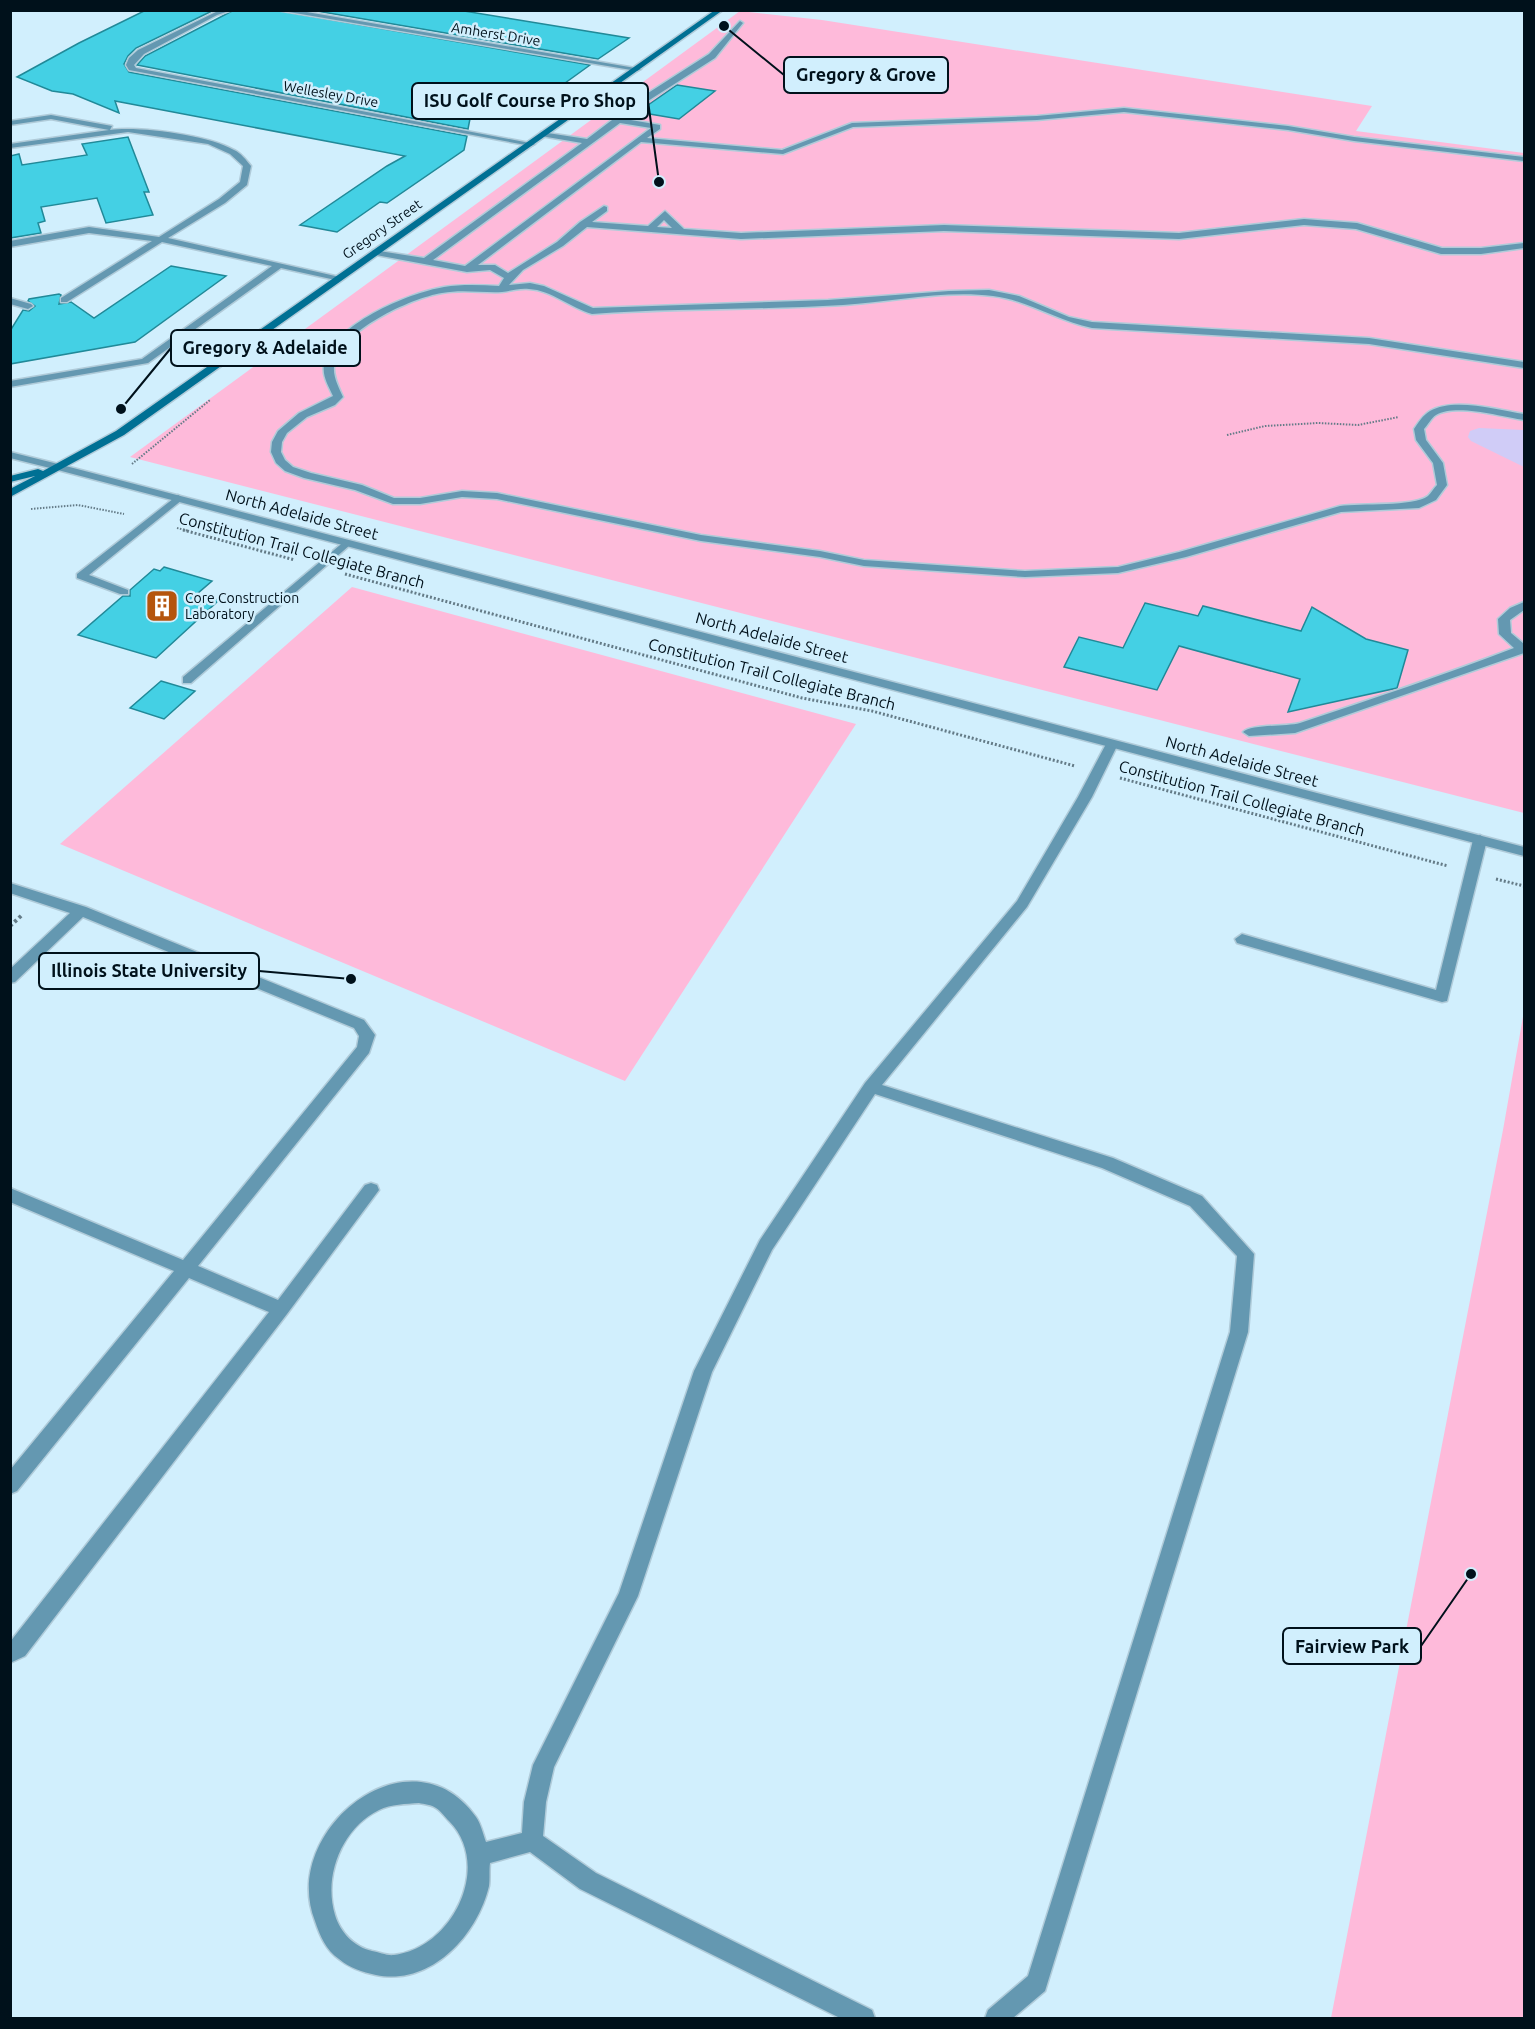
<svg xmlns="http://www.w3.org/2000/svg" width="1535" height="2029" viewBox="0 0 1535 2029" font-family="Ubuntu,sans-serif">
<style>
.green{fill:#febada}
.water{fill:#d0ccf7}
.building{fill:#44d0e4;stroke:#218998;stroke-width:1.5}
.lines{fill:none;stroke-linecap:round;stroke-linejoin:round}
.service-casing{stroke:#b0cbd9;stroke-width:3}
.minor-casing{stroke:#b0cbd9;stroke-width:3}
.tertiary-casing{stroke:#b0cbd9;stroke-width:3}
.secondary-casing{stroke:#b0cbd9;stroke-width:3}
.path-far2{stroke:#647b87;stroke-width:2;stroke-dasharray:1.5 1.5;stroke-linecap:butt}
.path-far1{stroke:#647b87;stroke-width:3;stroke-dasharray:2 2;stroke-linecap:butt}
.path{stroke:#647b87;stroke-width:4;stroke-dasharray:3 3;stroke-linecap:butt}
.service{fill:#6498b1;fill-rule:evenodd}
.minor{fill:#6498b1;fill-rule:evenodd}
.tertiary{fill:#6498b1;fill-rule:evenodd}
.secondary{fill:#007094;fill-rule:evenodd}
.labels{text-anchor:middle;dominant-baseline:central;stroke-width:5;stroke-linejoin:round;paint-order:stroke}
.far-street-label{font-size:14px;fill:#00111b;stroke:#d1effd}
.far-poi-label{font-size:14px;fill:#00111b;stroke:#d1effd;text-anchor:start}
.street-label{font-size:16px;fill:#00111b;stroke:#d1effd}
.leader{fill:none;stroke:#00111b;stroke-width:2}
.callout-dot{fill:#00111b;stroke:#d1effd;stroke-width:2}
.callout{fill:#d1effd;stroke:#00111b;stroke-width:2}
.callout-label{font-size:18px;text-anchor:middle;font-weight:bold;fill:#00111b}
</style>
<rect width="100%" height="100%" fill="#d1effd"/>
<path class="green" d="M740 11 822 20 1372 106 1356 131 1524 153V813L130 457Z
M352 587 856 724 625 1081 60 844Z
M1524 1011V2018H1331L1503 1130Z"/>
<path class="water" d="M1479 428 1524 430V467L1471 441 1468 437 1470 431Z"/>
<path class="building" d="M146 10H214L136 48 128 56 124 64 129 72 467 136 464 150 387 203 380 202 337 232 300 225 387 166 405 156 115 101 119 113 73 94 52 91 17 77 79 43Z
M234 10H275L590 65 547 96 477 83 468 129 137 65 145 56Z
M311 10H458L629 38 598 59Z
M677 85 715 91 679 119 638 112Z
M128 137 149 192H144L153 215 106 223 97 198 41 207 45 221 38 223 41 233 10 238V156L19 154 22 165 87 155 82 144Z
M171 266 226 276 135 342 10 364V331L23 310 29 311 35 306 28 301 29 299 59 294 61 295 59 304 71 302 94 318Z
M164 567 212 581 197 594 219 600 156 658 78 635 123 596H130V590L154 569 160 571Z
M1145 603 1198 616 1203 606 1301 631 1312 607 1366 639 1408 650 1397 688 1288 712 1300 679 1179 646 1157 690 1064 667 1079 637 1123 648Z
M161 681 195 691 164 719 130 708Z"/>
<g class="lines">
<g class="service-casing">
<path id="service" d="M740 21 743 23 715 58 651 99 625 119 660 125V129L647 138 782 150 852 123 1037 116 1124 108 1288 126 1354 137 1524 157V161L1354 141 1288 130 1124 112 1037 120 853 127 783 154 641 142 478 265H495L508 273 557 242 580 222 604 206 607 207V211L592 222 648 226 665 211 684 229 741 233 944 225 1179 233 1304 219 1357 223 1442 248H1481L1524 243V248L1481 254H1441L1356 229 1304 225 1179 239 944 231 741 239 587 227 563 246 523 270 509 285 530 283 544 286 593 308 828 300 949 291 989 290 1019 296 1069 317 1092 322 1369 338 1524 362V368L1369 344 1092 328C1057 321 1027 300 993 296 943 290 892 302 843 305 759 310 675 308 592 314 571 308 551 290 529 289 519 288 511 291 502 292 482 293 462 289 442 293 411 298 338 331 334 367 333 377 339 388 343 397L335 405 307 417 287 433 282 442 281 452 285 460 293 467 311 473 362 485 394 498H420L462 491 497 493 701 535 820 551 864 560 1025 571 1118 567 1179 552 1340 506C1361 503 1413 507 1428 496 1431 493 1434 488 1437 485L1433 463 1416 440 1414 429C1418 423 1423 415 1430 411 1453 397 1499 410 1524 414V420C1502 417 1456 403 1436 415 1431 418 1428 425 1424 429L1426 440 1443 463 1447 485 1436 500 1419 508 1341 512 1186 557 1118 573 1025 577 864 566 820 557 701 541 497 499 462 497 420 504H393L355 490 304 478 285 471 276 463 271 452 272 442 278 431 299 413 333 396C329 387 322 376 324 365 331 325 408 293 444 287 462 284 481 285 499 286L504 278 490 270 467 272 376 255 372 252 373 250 424 258 582 143 541 136V132L587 139 645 95 709 54ZM620 123 651 128 465 266 433 260ZM664 220 672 228 657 227Z
M51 115 112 126 110 130C139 126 208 135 234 150 241 153 246 160 251 166L247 185 225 203 168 238 344 278 340 281 281 268 148 363 10 387V381L142 359 272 266 162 242 67 302H61V298L152 241 89 233 10 247V241L89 227 159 237 219 199 240 182 243 166 230 154 208 144 128 132 10 148V144L109 130 51 119 10 125V121Z
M10 298 31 304 33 306 28 309 10 304Z
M178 495 183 498 182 500 89 575 128 590V594H120L77 578V574Z
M346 540 352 543 350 545 191 683H183V677Z
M1524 602V610L1510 620 1511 633 1524 644V653L1295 733 1249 736 1243 732C1251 724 1286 727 1300 723 1372 699 1444 675 1514 648L1499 634 1498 619 1510 608Z
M1112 740 1118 744 1092 797 1027 907 882 1085 1113 1158 1202 1196 1254 1254 1248 1332 1045 1991 1013 2018H985L988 2010 1028 1976 1230 1332 1237 1256 1190 1206 1102 1168 875 1094 772 1250 712 1372 638 1596 554 1767 546 1802 543 1836 596 1873 872 2010 875 2018H840L580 1889 530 1852 490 1863C489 1870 490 1879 489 1886 477 1936 431 1986 376 1975 362 1972 350 1968 339 1959 326 1950 320 1936 315 1921 279 1830 411 1725 476 1817 481 1824 483 1834 486 1842L522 1833 524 1802 533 1765 619 1593 694 1371 760 1240 865 1083 1017 901 1078 797 1106 744ZM419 1803C424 1804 432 1805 436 1808 441 1811 445 1817 449 1821 493 1865 453 1948 394 1955 387 1956 379 1952 372 1951 354 1947 340 1932 335 1915 323 1876 342 1828 379 1810 391 1804 406 1804 419 1803Z
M1480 835 1487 840 1447 1001 1442 1002 1237 943 1235 939 1242 934 1436 990 1473 840Z
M10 883 86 907 364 1020 375 1035 369 1053 198 1266 278 1300 365 1185 371 1183 377 1185 379 1190 287 1314 25 1656 10 1663V1642L269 1312 189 1278 17 1491 10 1494V1470L174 1271 10 1202V1188L183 1260 357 1047 359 1036 354 1028 83 917 15 982 10 983V969L70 913 10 893Z"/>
</g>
<g class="minor-casing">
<path id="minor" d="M220 10H232L217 15 144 54 134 65 136 68 535 144 531 146 129 70 126 65 129 58 138 50Z
M277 10H295L641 69 637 71Z
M58 464 1524 847V856L54 469V465Z"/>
</g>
<g class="tertiary-casing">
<path id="tertiary" d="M10 452 62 465 63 467 58 470 10 458Z"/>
</g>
<g class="secondary-casing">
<path id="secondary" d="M715 10H723L124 435 10 497V489L35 476 10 482V476L38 469 43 471 116 431Z"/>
</g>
<path class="path-far2" d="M1227 435 1265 426 1318 423 1358 425 1399 417
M132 464 210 400
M31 509 78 505 124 514
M177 528 189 531"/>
<path class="path-far1" d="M183 530 295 560
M345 574 802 698 872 711 1075 766
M1120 778 1448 866
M1496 879 1524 886"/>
<path class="path" d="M10 926 22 915"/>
<use href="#service" class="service"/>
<use href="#minor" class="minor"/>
<use href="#tertiary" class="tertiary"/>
<use href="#secondary" class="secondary"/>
</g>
<defs>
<g id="building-square" transform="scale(1.725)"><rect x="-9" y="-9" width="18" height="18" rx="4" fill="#b5550d" stroke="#d1effd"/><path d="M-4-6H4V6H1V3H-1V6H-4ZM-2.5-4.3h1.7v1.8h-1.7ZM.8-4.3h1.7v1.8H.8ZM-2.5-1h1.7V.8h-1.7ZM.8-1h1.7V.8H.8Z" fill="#fff"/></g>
</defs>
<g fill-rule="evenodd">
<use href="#building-square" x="162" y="606"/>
</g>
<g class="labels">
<g class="far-street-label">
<text transform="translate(496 34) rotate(9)">Amherst Drive</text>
<text transform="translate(331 94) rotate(10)">Wellesley Drive</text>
<text transform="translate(382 229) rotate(-35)">Gregory Street</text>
</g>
<g class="far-poi-label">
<text x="185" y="598">Core Construction<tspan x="185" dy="16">Laboratory</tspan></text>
</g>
<g class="street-label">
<text transform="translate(302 514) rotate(15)">North Adelaide Street</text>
<text transform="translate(302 550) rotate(15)">Constitution Trail Collegiate Branch</text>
<text transform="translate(772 637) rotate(15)">North Adelaide Street</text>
<text transform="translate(772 674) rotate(14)">Constitution Trail Collegiate Branch</text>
<text transform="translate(1242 761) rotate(15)">North Adelaide Street</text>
<text transform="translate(1242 798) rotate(15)">Constitution Trail Collegiate Branch</text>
</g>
</g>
<path class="leader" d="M724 26L784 75M659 182L648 101M121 409L171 348M351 979L259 971M1471 1574L1421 1646"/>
<g class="callout-dot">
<circle cx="724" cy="26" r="6"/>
<circle cx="659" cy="182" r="6"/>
<circle cx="121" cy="409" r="6"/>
<circle cx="351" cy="979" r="6"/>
<circle cx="1471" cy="1574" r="6"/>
</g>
<g class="callout">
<rect x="784" y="57" width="164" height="36" rx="6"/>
<rect x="412" y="83" width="236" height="36" rx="6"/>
<rect x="171" y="330" width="189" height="36" rx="6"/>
<rect x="39" y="953" width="220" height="36" rx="6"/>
<rect x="1283" y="1628" width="138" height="36" rx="6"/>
</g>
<g class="callout-label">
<text x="866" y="81">Gregory &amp; Grove</text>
<text x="530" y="107">ISU Golf Course Pro Shop</text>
<text x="265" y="354">Gregory &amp; Adelaide</text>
<text x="149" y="977">Illinois State University</text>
<text x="1352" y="1653">Fairview Park</text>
</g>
<rect width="1535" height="2029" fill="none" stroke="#00111b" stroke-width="24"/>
</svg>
